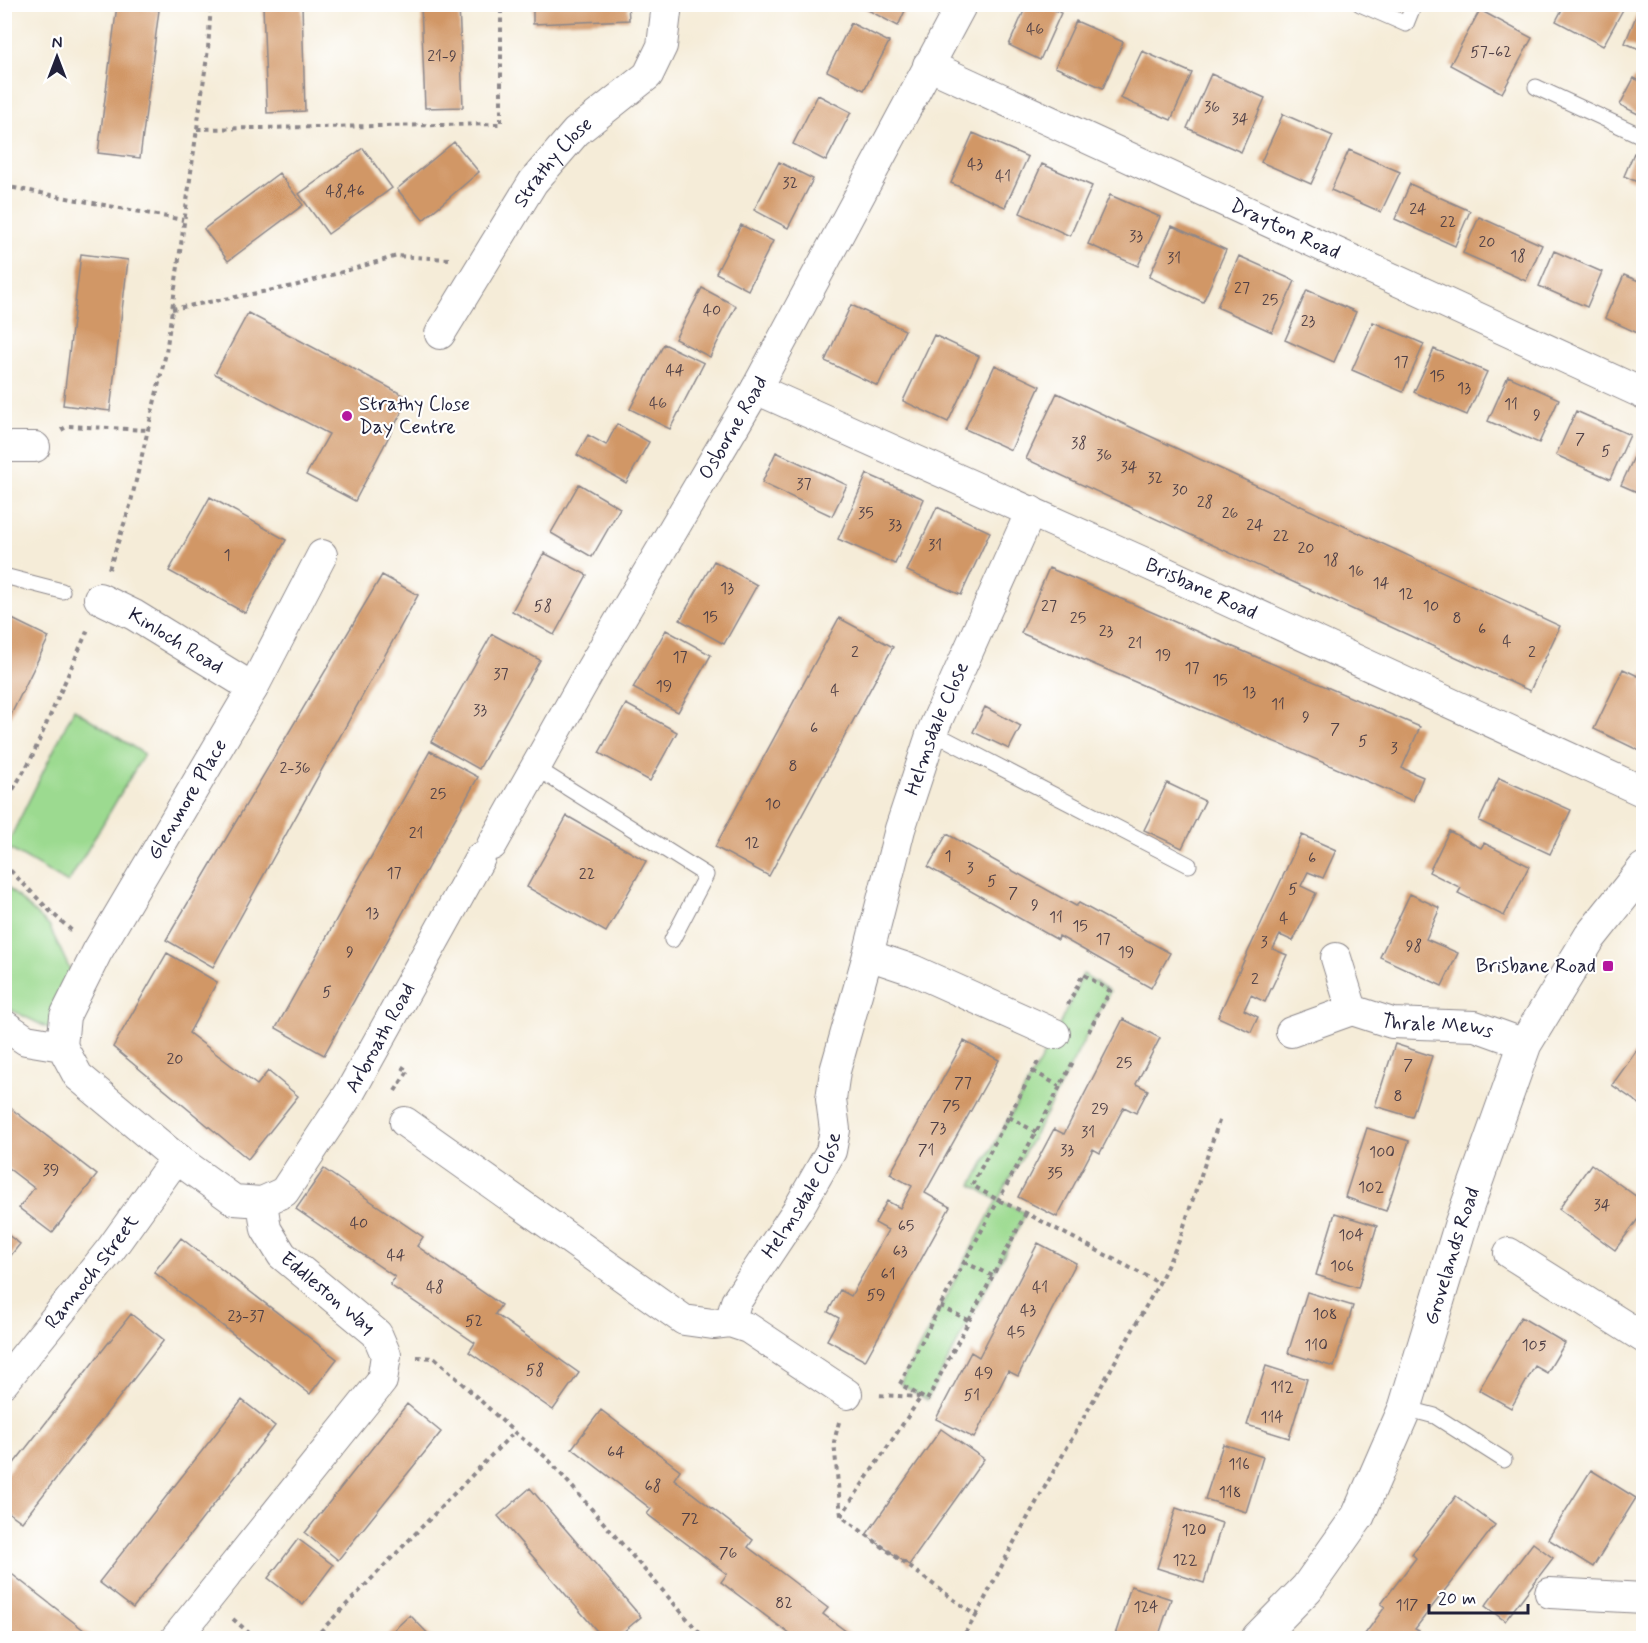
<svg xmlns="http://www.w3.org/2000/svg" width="1648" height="1643" viewBox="0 0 1648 1643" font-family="Mynerve,sans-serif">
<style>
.green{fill:#9cda90;stroke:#5f7e66;stroke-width:1.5}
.building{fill:#d19766}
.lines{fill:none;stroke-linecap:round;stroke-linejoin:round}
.lane-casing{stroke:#8c878a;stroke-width:17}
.street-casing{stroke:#8c878a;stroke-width:32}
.secondary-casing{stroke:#8c878a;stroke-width:35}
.path{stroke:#8c878a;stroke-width:4;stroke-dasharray:4.5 4.5;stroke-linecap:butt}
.lane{stroke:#fff;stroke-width:15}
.street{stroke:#fff;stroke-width:30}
.secondary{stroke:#fff;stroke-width:33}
.poi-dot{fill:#b5179e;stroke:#fff;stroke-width:2}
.labels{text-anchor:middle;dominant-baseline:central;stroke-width:4.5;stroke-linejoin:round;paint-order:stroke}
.number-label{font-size:16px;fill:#4e3f46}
.street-label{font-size:20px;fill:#22223b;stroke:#fff}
.poi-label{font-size:20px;fill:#22223b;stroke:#fff;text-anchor:start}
</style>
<rect width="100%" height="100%" fill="#fff"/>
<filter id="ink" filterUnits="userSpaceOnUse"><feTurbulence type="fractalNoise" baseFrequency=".0167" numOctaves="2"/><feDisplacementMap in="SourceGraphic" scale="12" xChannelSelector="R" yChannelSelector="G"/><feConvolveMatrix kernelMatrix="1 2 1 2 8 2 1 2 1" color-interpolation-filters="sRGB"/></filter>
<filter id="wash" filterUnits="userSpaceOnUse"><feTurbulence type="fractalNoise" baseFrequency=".008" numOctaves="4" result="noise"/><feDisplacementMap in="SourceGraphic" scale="24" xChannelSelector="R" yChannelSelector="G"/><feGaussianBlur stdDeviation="1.35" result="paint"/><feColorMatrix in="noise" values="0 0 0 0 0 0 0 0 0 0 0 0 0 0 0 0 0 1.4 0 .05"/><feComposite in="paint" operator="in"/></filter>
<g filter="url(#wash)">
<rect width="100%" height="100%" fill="#f5ecd8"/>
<path class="green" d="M74 709 144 754 68 883 6 847Z
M4 884 49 926 73 976 50 1029 5 1007Z
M1083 974 1110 991 1036 1132 998 1200 1026 1213 927 1400 900 1384 997 1200 972 1185 1055 1034Z"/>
<g id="blocks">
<path class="building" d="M421 4H459L463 107 425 108Z
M533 4H628L629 20 533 24Z
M866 4H908L898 26 864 8Z
M1027 4H1042L1061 13 1040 60 1009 45Z
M1565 4H1626L1603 46 1556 21Z
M1641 4H1644V51L1625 43Z
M117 5 159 10 140 158 98 153Z
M263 5H302L305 111 267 113Z
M1480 10 1532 38 1502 93 1450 65Z
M1076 21 1123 42 1103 88 1055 67Z
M851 23 889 42 864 90 827 71Z
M1142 51 1192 73 1171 120 1120 98Z
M1211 74 1265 98 1241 152 1187 128Z
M1634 78 1644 83V117L1620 105Z
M818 95 851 112 826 161 793 144Z
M1283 114 1333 136 1311 184 1261 162Z
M973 133 1028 157 1005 207 951 183Z
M454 142 479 172 423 220 397 189Z
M363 148 392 188 328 234 299 194Z
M1349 150 1400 172 1381 212 1331 190Z
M1634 153 1644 157V185L1624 176Z
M779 162 813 179 788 228 754 210Z
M1042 164 1092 186 1070 236 1020 213Z
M279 173 303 205 228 261 204 229Z
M1410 184 1470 211 1455 246 1395 219Z
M1110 195 1160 217 1138 266 1088 244Z
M1479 217 1542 245 1526 281 1463 253Z
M741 225 773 241 748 290 716 273Z
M1172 226 1226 250 1203 302 1149 277Z
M1554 251 1602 272 1587 307 1539 286Z
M81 254 128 260 110 411 63 405Z
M1239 256 1295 281 1272 332 1217 307Z
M1624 275 1644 283V336L1605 318Z
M702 288 736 306 710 357 675 339Z
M1307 290 1356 312 1334 362 1285 340Z
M851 305 905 330 878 386 825 361Z
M248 313 409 398 355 501 306 475 329 434 215 374Z
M1373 322 1424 344 1403 392 1352 370Z
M934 335 979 356 948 422 903 401Z
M664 344 704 363 670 429 630 409Z
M1434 349 1487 372 1467 415 1414 392Z
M995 365 1040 386 1011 450 965 429Z
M1508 376 1559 399 1539 443 1488 421Z
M1057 393 1560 626 1530 691 1026 459Z
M1576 411 1630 435 1610 479 1556 455Z
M617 424 649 442 626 483 577 455 588 435 606 445Z
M1641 442 1644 443V495L1621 485Z
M776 452 847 485 832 516 762 483Z
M867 474 924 499 895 564 838 539Z
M579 484 620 508 592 557 551 533Z
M210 497 286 540 245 613 169 571Z
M937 507 990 532 961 595 907 571Z
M544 553 587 575 554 635 512 611Z
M714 561 757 585 724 644 680 620Z
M1049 568 1420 727 1402 768 1423 777 1413 801 1021 633Z
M382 575 418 595 213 967 166 940Z
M4 615 49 637 4 729Z
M839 618 893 647 769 876 715 847Z
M666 630 711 655 678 712 633 688Z
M492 634 540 660 479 769 431 742Z
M1623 669 1640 677 1644 671V753L1594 729Z
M626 704 677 732 650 781 599 753Z
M985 707 1021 726 1009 749 973 732Z
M430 751 478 777 324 1055 276 1028Z
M1499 778 1571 810 1550 854 1479 821Z
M1167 783 1205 801 1182 848 1144 830Z
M567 816 646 861 606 932 527 887Z
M1449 831 1481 848 1484 843 1529 866 1504 916 1458 893 1461 888 1429 872Z
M947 834 1076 906 1079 903 1170 953 1151 988 1059 936 1058 940 928 867Z
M1302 835 1336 850 1323 878 1308 872 1301 886 1316 893 1293 941 1280 935 1273 949 1287 955 1265 1002 1251 995 1244 1010 1258 1017 1251 1032 1218 1017Z
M1410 894 1440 908 1426 939 1458 953 1442 986 1380 957Z
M167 953 217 982 189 1033 257 1085 268 1071 298 1096 248 1159 113 1047Z
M1123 1019 1160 1038 1136 1084 1148 1090 1136 1113 1124 1107 1100 1153 1093 1149 1057 1217 1018 1197 1054 1129 1064 1134Z
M1644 1040V1107L1612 1085Z
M964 1041 999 1060 925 1193 950 1207 865 1361 827 1340 839 1318 828 1312 840 1290 851 1296 888 1230 875 1223 887 1201 900 1208 912 1186 890 1174Z
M1395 1044 1432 1056 1412 1117 1375 1106Z
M4 1103 97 1175 52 1233 19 1208 34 1188 4 1165Z
M1367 1128 1409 1141 1386 1211 1345 1197Z
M1591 1164 1644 1202V1211L1615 1250 1559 1209Z
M324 1169 423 1237 417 1246 501 1305 495 1314 579 1373 553 1410 469 1352 475 1343 390 1285 395 1277 296 1209Z
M1335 1213 1377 1226 1358 1288 1316 1275Z
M4 1232 20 1244 4 1264Z
M181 1238 337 1359 310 1394 154 1272Z
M1038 1243 1076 1263 1018 1376 1008 1371 974 1438 936 1419 971 1352 979 1357Z
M1307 1292 1353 1306 1334 1367 1288 1353Z
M131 1314 164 1340 22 1522 4 1509V1476Z
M1521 1317 1565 1343 1547 1373 1535 1366 1511 1408 1479 1390Z
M1266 1366 1307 1379 1289 1438 1247 1425Z
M242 1400 275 1426 133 1608 99 1582Z
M407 1404 441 1432 338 1560 305 1533Z
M601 1410 680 1470 674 1479 753 1540 748 1547 828 1608 823 1614 855 1638H795L721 1582 727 1574 647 1514 651 1509 572 1448Z
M941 1429 984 1459 909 1565 866 1535Z
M1223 1444 1263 1457 1246 1512 1205 1499Z
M1591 1470 1636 1498 1593 1567 1548 1539Z
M530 1488 641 1617 616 1638H603L498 1516Z
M1456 1496 1495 1525 1415 1629 1419 1631 1413 1638H1362L1385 1607 1381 1604 1416 1558 1412 1554Z
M1176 1508 1222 1523 1204 1583 1157 1568Z
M298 1539 333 1565 303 1605 268 1578Z
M1533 1543 1553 1558 1505 1621 1485 1606Z
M4 1568 94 1638H18L4 1628Z
M1131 1586 1171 1599 1158 1638H1114Z
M410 1615 432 1638H385Z"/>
</g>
</g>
<g filter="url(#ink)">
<use href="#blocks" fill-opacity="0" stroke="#8c878a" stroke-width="1.5"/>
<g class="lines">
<g class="lane-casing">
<path id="lane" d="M1360 4 1406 24 1414 4
M1536 87 1644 137
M4 576 62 591
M932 732 1189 865
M536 768 706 875 672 940
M1405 1408 1435 1416 1504 1460"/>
</g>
<g class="street-casing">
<g id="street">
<path id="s1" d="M928 65 1644 394"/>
<path id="s2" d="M440 334 533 182 576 132 648 75 662 46 667 4"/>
<path id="s3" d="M756 389 1143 562 1644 792"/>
<path d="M4 447H35"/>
<path id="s4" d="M99 598 134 615 253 688"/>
<path id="s5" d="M492 845 588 674 756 389 962 4"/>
<path d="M868 955 913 970 1055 1034"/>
<path id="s6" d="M1336 958 1352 1010 1392 1023 1475 1026 1525 1044"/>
<path id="s7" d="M4 1025 26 1040 62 1046 78 1076 176 1158 234 1200 262 1202 266 1229 282 1255 377 1334 386 1355 382 1381 176 1638"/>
<path d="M1291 1032 1352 1010"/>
<path id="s8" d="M62 1046 65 1016 97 952 253 688 322 555"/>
<path d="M405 1122 684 1320 713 1324 730 1322 748 1328 847 1394"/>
<path id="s9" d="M262 1202 284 1192 349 1094 480 858"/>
<path d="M1509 1253 1644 1338"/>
<path id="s10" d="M730 1322 736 1302 798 1209 831 1151 835 1130 831 1099 835 1071 868 955 900 829 932 732 1031 511"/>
<path id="s11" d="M4 1382 111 1249 176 1158"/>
<path d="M1550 1593 1644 1598"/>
</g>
</g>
<g class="secondary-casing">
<g id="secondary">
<path id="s12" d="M1258 1638 1307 1588 1358 1516 1405 1408 1461 1224 1525 1044 1590 937 1644 869"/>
</g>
</g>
<path class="path" d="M197 129 501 124V4
M4 186 183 220
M172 309 294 286 397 256 449 259
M61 430 68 426 148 430
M109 569 130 506 166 353 208 49 211 4
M4 805 31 759 89 627
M4 864 50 911 72 931
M1068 1005 1083 974 1110 991 1087 1035
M1038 1062 972 1185 998 1200 1026 1213 1159 1283
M1033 1071 1059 1086
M395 1091 408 1071 399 1065
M1009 1117 1036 1132
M1026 1213 927 1400 900 1384 940 1306 1036 1132 1074 1060
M964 1262 993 1276
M940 1306 968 1320
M417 1357 435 1358 514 1432 547 1458 704 1638
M839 1422 834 1442 841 1516 976 1616 962 1638
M841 1516 921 1397 876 1395
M976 1616 1013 1544 1159 1283 1179 1241 1220 1118
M233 1619 255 1638
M314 1638 514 1432
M1636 1638 1642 1629"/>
<use href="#lane" class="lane"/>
<use href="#street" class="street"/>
<use href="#secondary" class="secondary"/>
</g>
</g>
<g class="poi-dot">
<circle cx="347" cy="416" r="6"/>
<rect x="1602" y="960" width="12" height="12" rx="3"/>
</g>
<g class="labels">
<g class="number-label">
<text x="1035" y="29">46</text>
<text x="1491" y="52">57-62</text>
<text x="442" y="56">21-9</text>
<text x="1212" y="107">36</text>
<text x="1240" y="119">34</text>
<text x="975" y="164">43</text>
<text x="1003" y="176">41</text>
<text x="790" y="183">32</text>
<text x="345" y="191">48,46</text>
<text x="1418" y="209">24</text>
<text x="1448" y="222">22</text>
<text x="1136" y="236">33</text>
<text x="1487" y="242">20</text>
<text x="1518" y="256">18</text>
<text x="1174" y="258">31</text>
<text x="1242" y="288">27</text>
<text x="1270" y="300">25</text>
<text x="712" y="310">40</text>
<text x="1308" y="321">23</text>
<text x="1401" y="362">17</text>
<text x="675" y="370">44</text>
<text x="1437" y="376">15</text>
<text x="1464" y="388">13</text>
<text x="658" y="403">46</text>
<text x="1511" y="404">11</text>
<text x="1537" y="415">9</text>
<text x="1580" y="439">7</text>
<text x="1079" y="443">38</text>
<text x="1606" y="451">5</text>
<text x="1104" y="455">36</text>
<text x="1129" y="467">34</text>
<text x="1155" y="478">32</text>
<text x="804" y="484">37</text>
<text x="1180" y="490">30</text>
<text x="1205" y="502">28</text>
<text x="866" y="513">35</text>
<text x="1230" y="513">26</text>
<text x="895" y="525">33</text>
<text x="1255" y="525">24</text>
<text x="1281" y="536">22</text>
<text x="935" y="545">31</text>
<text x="1306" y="548">20</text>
<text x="227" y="555">1</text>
<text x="1331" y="560">18</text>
<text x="1356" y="571">16</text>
<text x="1381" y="583">14</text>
<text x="727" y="588">13</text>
<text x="1406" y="594">12</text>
<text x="543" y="606">58</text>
<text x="1049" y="606">27</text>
<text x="1431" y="606">10</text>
<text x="710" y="617">15</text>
<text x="1078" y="618">25</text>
<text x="1457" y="618">8</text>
<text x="1482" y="629">6</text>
<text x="1106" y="631">23</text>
<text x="1507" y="641">4</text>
<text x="1135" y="643">21</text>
<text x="855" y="652">2</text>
<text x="1532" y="652">2</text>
<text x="1163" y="655">19</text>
<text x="680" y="657">17</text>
<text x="1192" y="668">17</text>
<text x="501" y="674">37</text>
<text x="1220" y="680">15</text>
<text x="664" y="686">19</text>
<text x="835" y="690">4</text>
<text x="1249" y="692">13</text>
<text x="1278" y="704">11</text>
<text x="480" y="710">33</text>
<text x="1306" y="717">9</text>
<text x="814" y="728">6</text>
<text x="1335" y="729">7</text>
<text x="1363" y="741">5</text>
<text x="1394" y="748">3</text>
<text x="793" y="766">8</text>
<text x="295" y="768">2-36</text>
<text x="438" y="794">25</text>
<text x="773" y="804">10</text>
<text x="416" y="833">21</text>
<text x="752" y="843">12</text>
<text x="948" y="856">1</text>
<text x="1312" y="858">6</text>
<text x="970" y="868">3</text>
<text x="394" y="873">17</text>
<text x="587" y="874">22</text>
<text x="992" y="881">5</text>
<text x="1293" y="889">5</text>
<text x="1013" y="893">7</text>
<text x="1035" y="905">9</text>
<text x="372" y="913">13</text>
<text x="1056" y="917">11</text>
<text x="1284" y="918">4</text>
<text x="1080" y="926">15</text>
<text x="1103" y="939">17</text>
<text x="1264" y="942">3</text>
<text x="1414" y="946">98</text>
<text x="350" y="952">9</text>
<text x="1126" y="952">19</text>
<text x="1255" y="979">2</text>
<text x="327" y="992">5</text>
<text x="175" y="1059">20</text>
<text x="1124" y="1063">25</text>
<text x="1408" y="1065">7</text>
<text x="963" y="1083">77</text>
<text x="1398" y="1096">8</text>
<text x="951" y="1106">75</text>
<text x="1100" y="1109">29</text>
<text x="938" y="1128">73</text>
<text x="1088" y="1132">31</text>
<text x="926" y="1150">71</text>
<text x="1067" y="1150">33</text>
<text x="1382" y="1152">100</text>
<text x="51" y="1170">39</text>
<text x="1055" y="1173">35</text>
<text x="1371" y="1187">102</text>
<text x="1602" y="1205">34</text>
<text x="359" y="1223">40</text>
<text x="906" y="1226">65</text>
<text x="1351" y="1235">104</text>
<text x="900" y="1251">63</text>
<text x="396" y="1255">44</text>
<text x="1342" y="1266">106</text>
<text x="888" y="1274">61</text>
<text x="435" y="1287">48</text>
<text x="1040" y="1287">41</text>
<text x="876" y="1295">59</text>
<text x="1028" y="1310">43</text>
<text x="1325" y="1314">108</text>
<text x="246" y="1316">23-37</text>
<text x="474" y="1321">52</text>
<text x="1016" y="1332">45</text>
<text x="1316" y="1345">110</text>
<text x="1534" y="1345">105</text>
<text x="535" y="1370">58</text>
<text x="984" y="1373">49</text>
<text x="1282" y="1387">112</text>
<text x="972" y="1395">51</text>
<text x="1272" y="1417">114</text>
<text x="616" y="1452">64</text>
<text x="1239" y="1464">116</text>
<text x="653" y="1486">68</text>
<text x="1230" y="1492">118</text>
<text x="690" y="1519">72</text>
<text x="1194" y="1530">120</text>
<text x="728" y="1553">76</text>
<text x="1185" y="1560">122</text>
<text x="784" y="1603">82</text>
<text x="1407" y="1605">117</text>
<text x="1146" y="1607">124</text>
</g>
<g class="street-label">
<text stroke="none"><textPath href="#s2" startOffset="206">Strathy Close</textPath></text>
<text stroke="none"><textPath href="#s1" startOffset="393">Drayton Road</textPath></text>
<text stroke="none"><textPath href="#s5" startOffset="482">Osborne Road</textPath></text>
<text stroke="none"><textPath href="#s3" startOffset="488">Brisbane Road</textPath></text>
<text stroke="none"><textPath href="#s4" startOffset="88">Kinloch Road</textPath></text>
<text stroke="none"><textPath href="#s10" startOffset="638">Helmsdale Close</textPath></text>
<text stroke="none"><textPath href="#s8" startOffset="279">Glenmore Place</textPath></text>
<text stroke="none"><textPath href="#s6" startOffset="142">Thrale Mews</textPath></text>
<text stroke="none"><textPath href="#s9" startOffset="206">Arbroath Road</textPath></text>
<text stroke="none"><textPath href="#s10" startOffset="147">Helmsdale Close</textPath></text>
<text stroke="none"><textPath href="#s12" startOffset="435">Grovelands Road</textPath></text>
<text stroke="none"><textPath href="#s11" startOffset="141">Rannoch Street</textPath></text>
<text stroke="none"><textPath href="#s7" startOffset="442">Eddleston Way</textPath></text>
</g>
<g class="poi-label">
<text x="359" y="404">Strathy Close<tspan x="359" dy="23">Day Centre</tspan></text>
<text x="1596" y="966" text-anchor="end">Brisbane Road</text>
</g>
</g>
<rect width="1648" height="1643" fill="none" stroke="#fff" stroke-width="24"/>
<g transform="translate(57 57)" stroke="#ffffff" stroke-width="4.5" paint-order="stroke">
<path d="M0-4.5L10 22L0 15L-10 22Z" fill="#22223b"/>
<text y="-9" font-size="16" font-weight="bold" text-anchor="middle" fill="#22223b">N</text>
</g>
<path d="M1429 1604v9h99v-9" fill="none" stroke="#22223b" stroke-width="3"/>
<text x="1438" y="1604" font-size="18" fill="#22223b" stroke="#ffffff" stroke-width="4.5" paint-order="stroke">20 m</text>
</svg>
